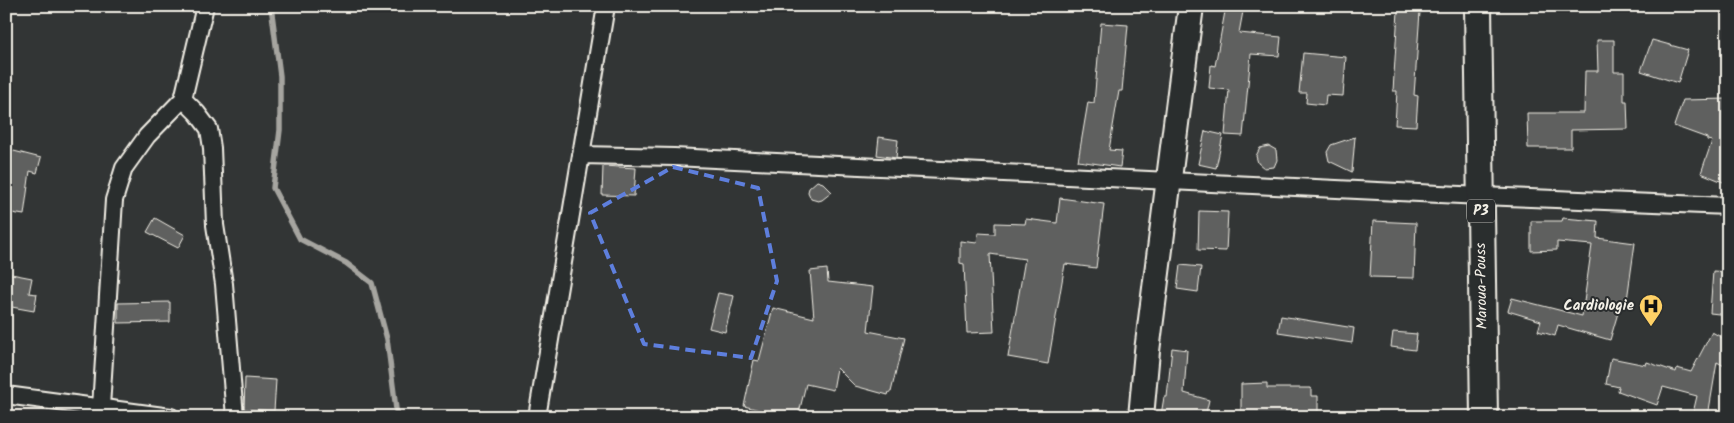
<svg xmlns="http://www.w3.org/2000/svg" width="1734" height="423" viewBox="0 0 1734 423" font-family="Kalam,sans-serif">
<style>
.lines{fill:none;stroke-linecap:round;stroke-linejoin:round}
.stream{stroke:#a6a5a0;stroke-width:5.5}
.building{fill:#5f605f;stroke:#f4f1e8}
.minor-casing{stroke:#f4f1e8;stroke-width:20}
.secondary-casing{stroke:#f4f1e8;stroke-width:28}
.primary-casing{stroke:#f4f1e8;stroke-width:30}
.minor{stroke:#2a2d2e;stroke-width:16}
.secondary{stroke:#2a2d2e;stroke-width:24}
.primary{stroke:#2a2d2e;stroke-width:26}
.marked{fill:none;stroke:#5e7fdd;stroke-width:4;stroke-dasharray:10 6;stroke-linejoin:round}
.labels{text-anchor:middle;dominant-baseline:central;stroke-width:4;stroke-linejoin:round;paint-order:stroke}
.shield{fill:#2a2d2e;stroke:#b7b6b0;stroke-width:1}
.shield-label{font-size:14px;font-weight:bold;fill:#f4f1e8}
.street-label{font-size:15px;fill:#f4f1e8;stroke:#2a2d2e}
.poi-label{font-size:15px;font-weight:bold;fill:#f4f1e8;stroke:#2a2d2e;text-anchor:end}
</style>
<rect width="100%" height="100%" fill="#323535"/>
<filter id="ink" filterUnits="userSpaceOnUse"><feTurbulence type="fractalNoise" baseFrequency=".02" numOctaves="2"/><feDisplacementMap in="SourceGraphic" scale="10" xChannelSelector="R" yChannelSelector="G"/><feConvolveMatrix kernelMatrix="1 2 1 2 8 2 1 2 1" color-interpolation-filters="sRGB"/></filter>
<g filter="url(#ink)">
<g class="lines">
<path class="stream" d="M271 6 280 76V130L273 188 300 239 346 263 372 283 387 339 397 417"/>
</g>
<path class="building" d="M1226 6H1244L1239 33 1281 37 1279 56 1251 54 1243 136 1225 135 1229 90 1209 88 1211 65 1215 66Z
M1398 11 1420 12 1414 95 1418 96 1416 126 1395 125 1397 91H1393Z
M1101 23 1128 25 1122 91H1119L1109 150 1122 151 1120 167 1078 161 1088 102 1094 103Z
M1597 40H1614V72H1624V101H1627L1628 129 1571 130V148H1528L1527 113H1584L1585 71H1598Z
M1652 40 1688 50 1678 83 1641 71Z
M1303 53 1346 57 1343 96 1326 95 1325 105 1306 103 1307 93H1299Z
M1728 99V184L1701 173 1712 141 1707 140V138L1674 126 1683 100Z
M1205 131 1223 135 1216 168 1198 164Z
M879 137 898 140 896 158 877 155Z
M1355 137 1352 172 1329 161 1327 152 1331 145Z
M1269 146 1276 150 1277 160 1274 167 1264 168 1258 163 1256 156 1260 148Z
M6 149 41 158 37 173 30 171 24 215 6 212Z
M603 166 636 168 634 196 602 195Z
M817 181 823 183 832 192 822 200 818 201 811 199 808 192 809 188Z
M1060 198 1104 204 1096 268 1065 264 1048 364 1008 357 1025 259 990 254 994 332 967 333 964 264 960 263V241L977 243 978 233 995 234V223L1025 224 1026 219 1057 223Z
M1199 211 1228 212 1226 251 1198 250Z
M155 218 185 235 178 248 147 232Z
M1563 218 1598 221 1597 238 1635 243 1626 307 1620 306 1610 340 1558 325 1555 336 1538 331 1541 321 1508 311 1512 298 1582 316 1592 245 1557 242V250L1531 251V221H1562Z
M1373 221 1416 223 1414 278 1370 277Z
M1180 265 1201 267 1198 292 1177 289Z
M827 269 828 282 873 287 868 331 904 338 891 392H889L888 395 855 386 837 368 833 390 806 384 798 417H763L764 411 744 406 754 360 759 361 773 308 814 318 810 271Z
M1713 271 1728 272V315L1710 313Z
M6 273 32 278 29 293 37 294 34 311 6 306Z
M718 293 734 296 725 332 709 328Z
M170 302V322L118 323V303Z
M1281 316 1354 328 1352 343 1278 332Z
M1393 332 1417 334 1415 350 1391 347Z
M1712 332 1728 341V368L1717 362 1708 416 1693 413 1697 396 1663 387 1657 405 1618 391 1619 387 1606 384 1611 358 1646 365 1647 362 1676 372 1677 368 1691 372Z
M1172 348 1187 350 1184 393 1209 400 1205 417H1194L1177 413V417L1161 415 1164 397H1167Z
M245 378 276 380 274 411 244 409Z
M1267 383V388H1311V396H1318V416L1241 417V384Z"/>
<g class="lines">
<g class="minor-casing">
<path id="minor" d="M205 6 183 99 197 113 209 129 212 148 215 225 224 284 235 417
M581 155 674 157 1481 196 1728 206
M6 395 171 417
M101 407 114 200 124 168 147 136 183 99
M537 417 606 6"/>
</g>
<g class="secondary-casing">
<path id="secondary" d="M1141 417 1147 351 1191 6"/>
</g>
<g class="primary-casing">
<path id="primary" d="M1478 6 1484 417"/>
</g>
<use href="#minor" class="minor"/>
<use href="#secondary" class="secondary"/>
<use href="#primary" class="primary"/>
</g>
</g>
<path class="marked" d="M673 167 758 188 777 281 751 358 644 344 590 213Z"/>
<defs>
<g id="hospital-pin" transform="scale(1.25)"><path d="M0 17L-7.5 6A9.5 9.5 0 1 1 7.5 6Z" fill="#ffd166" stroke="#2a2d2e"/><path d="M-5-5h3v3.5h4V-5h3V5h-3V1.5h-4V5h-3Z" fill="#111"/></g>
</defs>
<g fill-rule="evenodd">
<use href="#hospital-pin" x="1651" y="306"/>
</g>
<g class="labels">
<rect class="shield" x="1467" y="199.5" width="28" height="23" rx="4"/>
<g class="shield-label">
<text x="1481" y="211">P3</text>
</g>
<g class="street-label">
<text transform="translate(1482 286) rotate(-91)">Maroua-Pouss</text>
</g>
<g class="poi-label">
<text x="1634" y="306">Cardiologie</text>
</g>
</g>
<rect width="1734" height="423" fill="none" stroke="#2a2d2e" stroke-width="25"/>
<rect x="12" y="12" width="1709" height="398" fill="none" stroke="#f4f1e8" stroke-width="2" filter="url(#ink)"/>
</svg>
